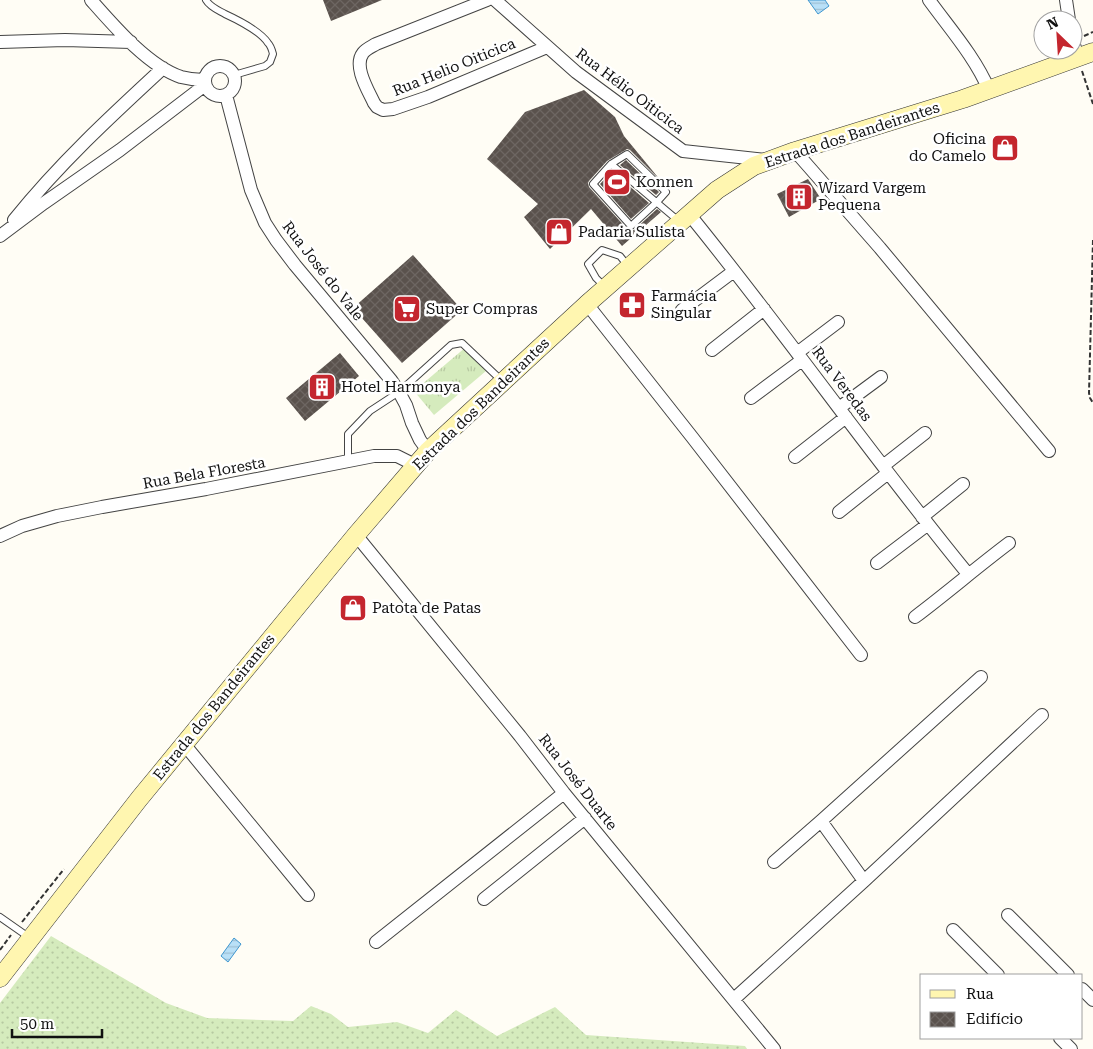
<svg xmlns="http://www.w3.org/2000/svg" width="1093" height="1049" viewBox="0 0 1093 1049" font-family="'Roboto Serif',serif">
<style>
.grass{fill:url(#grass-dots)}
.park{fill:url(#park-tufts)}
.water{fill:url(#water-rules);stroke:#3f96cf}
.building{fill:url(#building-cross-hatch)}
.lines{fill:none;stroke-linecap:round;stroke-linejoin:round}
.lane-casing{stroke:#444;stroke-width:8}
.street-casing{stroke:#444;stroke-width:14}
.secondary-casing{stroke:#333;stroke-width:19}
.path{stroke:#333;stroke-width:2;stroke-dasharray:5 2.5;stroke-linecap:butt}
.lane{stroke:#fff;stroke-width:6}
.street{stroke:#fff;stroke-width:12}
.secondary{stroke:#fff6b0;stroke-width:18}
.labels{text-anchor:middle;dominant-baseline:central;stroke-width:5;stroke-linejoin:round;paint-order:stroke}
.street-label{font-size:15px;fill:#111;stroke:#fff}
.poi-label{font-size:15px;fill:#111;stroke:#fff;text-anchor:start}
</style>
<defs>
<pattern id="grass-dots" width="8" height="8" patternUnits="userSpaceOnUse" patternTransform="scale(1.25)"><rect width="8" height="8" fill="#d5ebbd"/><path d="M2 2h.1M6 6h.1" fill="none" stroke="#b6c8a1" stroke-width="1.8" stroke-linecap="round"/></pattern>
<pattern id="park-tufts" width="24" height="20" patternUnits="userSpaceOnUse" patternTransform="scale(1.25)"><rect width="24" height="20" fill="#d5ebbd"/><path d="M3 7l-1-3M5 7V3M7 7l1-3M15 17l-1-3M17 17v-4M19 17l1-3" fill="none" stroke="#b6c8a1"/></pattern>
<pattern id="water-rules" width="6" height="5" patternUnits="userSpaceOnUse" patternTransform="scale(1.25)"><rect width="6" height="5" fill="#b9e0f7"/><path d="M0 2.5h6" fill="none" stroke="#9ebfd3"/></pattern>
<pattern id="building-cross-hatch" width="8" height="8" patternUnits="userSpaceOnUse" patternTransform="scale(1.25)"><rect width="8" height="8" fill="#5a524d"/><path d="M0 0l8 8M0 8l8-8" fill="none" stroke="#6d6662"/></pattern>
</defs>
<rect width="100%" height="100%" fill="#fffdf5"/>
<path class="grass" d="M51 936 166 1003 207 1018 293 1021 311 1006 331 1014 348 1027 397 1022 428 1033 456 1010 497 1036 555 1007 586 1035 745 1046 747 1049H0V1003Z"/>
<path class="park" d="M466 347 486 371 434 415 414 391Z"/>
<path class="water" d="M808 0H825L829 6 818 14Z
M234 938 241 944 228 962 221 956Z"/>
<path class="building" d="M323 0H382L331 21Z
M584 90 615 117 624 136 661 181 630 150 627 149 607 161 589 181 588 183 589 187 629 231 634 230 657 209 661 212 622 246 591 209 550 249 524 217 538 204 487 159 525 112Z
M626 160 659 192 656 195 620 165Z
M612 171 649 203 631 219 600 184Z
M808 179 821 199 789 217 777 194Z
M413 255 462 310 402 363 353 308Z
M340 353 359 376 305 421 286 398Z"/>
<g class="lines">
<g class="lane-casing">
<path id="lane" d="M206 0C210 7 218 10 225 14 238 20 260 31 268 43 271 46 272 50 273 54L270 62 265 66 234 75
M611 164 627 154 666 192 657 202 631 226 593 184 611 164C634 183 657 203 680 222
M605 287 596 278 588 264 602 250 620 256 628 266
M348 461V434L370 411 399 392 451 345 462 343 501 380
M0 917 30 938"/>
</g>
<g class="street-casing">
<path id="street" d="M91 0C114 26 148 66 181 77 189 79 196 80 204 80
M487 0 376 44C371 47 366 49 363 53 353 66 368 90 374 103L377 107 383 110 393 109 428 97 547 47
M495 0 576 72 683 151 766 160
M929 0C950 29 975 57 989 90
M1066 0 1069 20
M0 42 65 40 131 42
M1073 42 1078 57
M205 81a15 15 0 1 1 30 0a15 15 0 1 1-30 0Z
M226 95 251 190 265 223 276 240 295 265 391 380 399 392 406 405 412 423 420 440 428 451
M795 151 880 248 1049 451
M689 214C785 332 872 457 968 574
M14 220C59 164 111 116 163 68
M0 236 44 203 120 150 205 85
M587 304 692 437 861 655
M682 310 734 271
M712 350 764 309
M797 353 838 322
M751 398 802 360
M839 408 881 377
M795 457 846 417
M883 466 925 433
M839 512 888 473
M922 517 963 484
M356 535 520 736 564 793 774 1049
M0 536 22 526 57 516 102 507 206 489 374 456H397L415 465
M877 563 927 525
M915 617C947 593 977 567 1009 543
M184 744 308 895
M821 821 864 881
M774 862 821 821 981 677
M484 899 585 818
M1008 915 1068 975
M953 930 998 975
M376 942 564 793
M1082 989 1093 1000
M734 999 864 881 1042 715
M1060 1038 1071 1049"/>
</g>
<g class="secondary-casing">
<path id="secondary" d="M0 978 139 799 356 535 428 451 587 304 717 190 754 166 795 151 963 99 1093 52"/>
</g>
<path class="path" d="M1084 36 1093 32
M1082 71 1093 104
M1093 240 1089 393 1090 398 1093 403
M22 922 64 869
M0 950 11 935"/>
<use href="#lane" class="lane"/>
<use href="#street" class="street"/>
<use href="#secondary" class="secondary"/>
</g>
<defs>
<g id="shop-square" transform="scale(1.4375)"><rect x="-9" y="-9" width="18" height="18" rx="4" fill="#c4262e" stroke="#fff"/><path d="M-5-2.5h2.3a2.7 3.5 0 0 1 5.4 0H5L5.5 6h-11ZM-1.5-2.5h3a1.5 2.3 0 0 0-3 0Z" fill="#fff"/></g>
<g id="stadium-square" transform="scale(1.4375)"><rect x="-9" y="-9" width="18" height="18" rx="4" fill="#c4262e" stroke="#fff"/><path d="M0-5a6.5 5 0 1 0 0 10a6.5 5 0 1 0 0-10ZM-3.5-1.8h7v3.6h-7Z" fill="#fff"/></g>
<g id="building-square" transform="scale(1.4375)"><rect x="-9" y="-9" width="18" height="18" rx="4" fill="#c4262e" stroke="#fff"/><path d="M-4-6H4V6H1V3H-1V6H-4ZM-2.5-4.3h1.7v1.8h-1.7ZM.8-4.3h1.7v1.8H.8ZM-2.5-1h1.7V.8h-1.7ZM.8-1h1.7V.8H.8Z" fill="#fff"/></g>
<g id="pharmacy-square" transform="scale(1.4375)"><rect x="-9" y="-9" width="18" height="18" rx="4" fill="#c4262e" stroke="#fff"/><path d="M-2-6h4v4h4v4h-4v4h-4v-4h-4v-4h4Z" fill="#fff"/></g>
<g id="supermarket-square" transform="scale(1.4375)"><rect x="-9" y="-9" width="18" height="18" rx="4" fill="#c4262e" stroke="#fff"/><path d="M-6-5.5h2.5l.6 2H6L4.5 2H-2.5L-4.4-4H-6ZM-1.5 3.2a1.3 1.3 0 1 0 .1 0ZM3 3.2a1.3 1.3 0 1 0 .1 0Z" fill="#fff"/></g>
</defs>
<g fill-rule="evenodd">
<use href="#shop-square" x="1005" y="148"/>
<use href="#stadium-square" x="617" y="182"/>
<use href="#building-square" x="799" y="197"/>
<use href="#shop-square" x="559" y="232"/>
<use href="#pharmacy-square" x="632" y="305"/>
<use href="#supermarket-square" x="407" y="309"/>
<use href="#building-square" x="322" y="387"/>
<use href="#shop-square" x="353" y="608"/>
</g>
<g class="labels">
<g class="street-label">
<text transform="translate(454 67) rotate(-22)">Rua Helio Oiticica</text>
<text transform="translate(630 91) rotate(37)">Rua Hélio Oiticica</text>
<text transform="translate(852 135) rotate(-18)">Estrada dos Bandeirantes</text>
<text transform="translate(323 271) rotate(52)">Rua José do Vale</text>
<text transform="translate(842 384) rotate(53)">Rua Veredas</text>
<text transform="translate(481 404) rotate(-44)">Estrada dos Bandeirantes</text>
<text transform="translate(204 473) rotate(-10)">Rua Bela Floresta</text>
<text transform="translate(214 707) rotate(-51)">Estrada dos Bandeirantes</text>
<text transform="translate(578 782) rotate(52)">Rua José Duarte</text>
</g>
<g class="poi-label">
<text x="986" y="139" text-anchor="end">Oficina<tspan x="986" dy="17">do Camelo</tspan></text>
<text x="636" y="182">Konnen</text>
<text x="818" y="188">Wizard Vargem<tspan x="818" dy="17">Pequena</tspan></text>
<text x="578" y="232">Padaria Sulista</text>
<text x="651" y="296">Farmácia<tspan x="651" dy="17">Singular</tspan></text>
<text x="426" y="309">Super Compras</text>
<text x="341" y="387">Hotel Harmonya</text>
<text x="372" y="608">Patota de Patas</text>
</g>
</g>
<rect x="920" y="974" width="162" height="65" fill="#ffffff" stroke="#a0a0a0"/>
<rect x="930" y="990" width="25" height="8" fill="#fff6b0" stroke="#a0a0a0"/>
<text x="966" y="999" font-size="15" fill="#111111">Rua</text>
<rect x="930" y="1012" width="25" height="15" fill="url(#building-cross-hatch)" stroke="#a0a0a0"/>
<text x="966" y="1024" font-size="15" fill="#111111">Edifício</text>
<g transform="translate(1058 35) rotate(335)"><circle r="24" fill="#ffffff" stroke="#a0a0a0"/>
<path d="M0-4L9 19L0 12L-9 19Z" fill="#c4262e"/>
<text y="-8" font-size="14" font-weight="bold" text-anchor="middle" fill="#111111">N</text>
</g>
<path d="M12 1029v8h90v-8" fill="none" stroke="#111111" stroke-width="2.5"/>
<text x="20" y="1029" font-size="15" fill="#111111" stroke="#ffffff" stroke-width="4" paint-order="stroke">50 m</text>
</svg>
